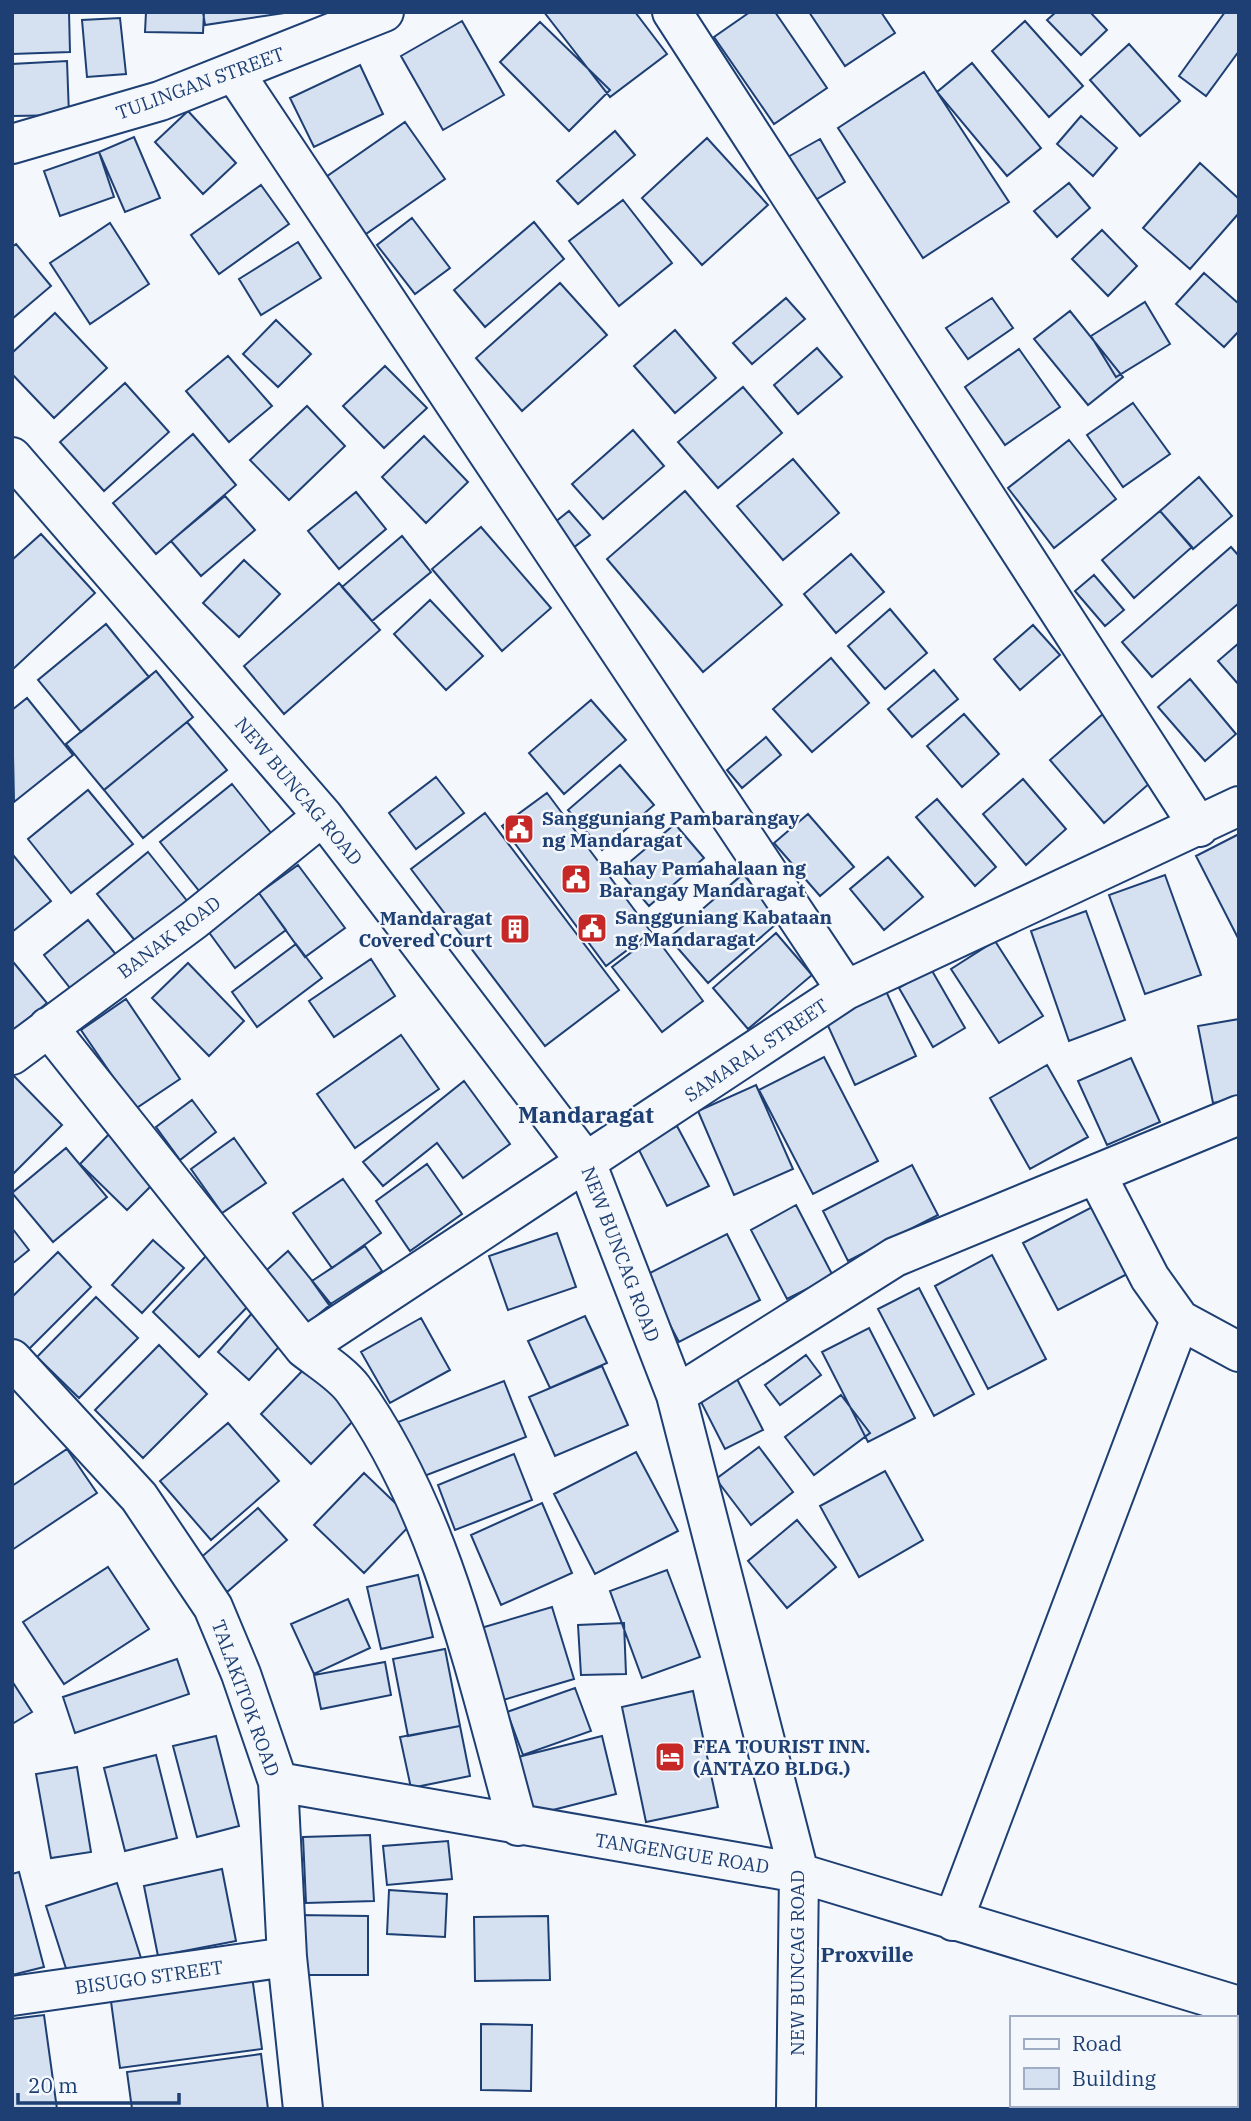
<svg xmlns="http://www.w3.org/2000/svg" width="1251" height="2121" viewBox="0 0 1251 2121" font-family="'IBM Plex Serif',serif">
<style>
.building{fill:#d5e0f0;stroke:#1d3f73;stroke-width:2}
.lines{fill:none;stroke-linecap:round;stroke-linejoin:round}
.minor-casing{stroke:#1d3f73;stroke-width:42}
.minor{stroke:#f4f7fb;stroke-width:38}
.labels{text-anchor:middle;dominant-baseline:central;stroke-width:5;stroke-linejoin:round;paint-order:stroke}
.street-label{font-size:19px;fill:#1d3f73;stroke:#f4f7fb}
.poi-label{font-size:19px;font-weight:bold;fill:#1d3f73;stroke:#f4f7fb;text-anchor:start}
.neighbourhood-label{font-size:21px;font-weight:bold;fill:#1d3f73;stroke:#f4f7fb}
.quarter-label{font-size:23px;font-weight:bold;fill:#1d3f73;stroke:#f4f7fb}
</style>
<rect width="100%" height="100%" fill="#f4f7fb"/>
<path class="building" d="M12 12H69L70 52 12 54Z
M146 12H204L203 33 145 32Z
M203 12H291L205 25Z
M544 12H635L667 54 610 97Z
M750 12H775L827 88 774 124 714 37Z
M809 12H881L895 33 845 66Z
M1056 12H1090L1107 30 1081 55 1047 20Z
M1225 12H1239V51L1206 96 1179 76Z
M120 18 126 74 87 77 82 20Z
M462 21 504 95 443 130 401 56Z
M1025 21 1083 86 1049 117 992 51Z
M540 22 610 90 569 131 500 62Z
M1129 44 1180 101 1140 136 1090 80Z
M67 61 69 115 12 116V64Z
M972 63 1041 148 1007 176 937 92Z
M360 65 383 114 314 147 290 98Z
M924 72 1009 202 923 258 838 128Z
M188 111 236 163 203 194 155 142Z
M1081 116 1117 148 1093 176 1057 144Z
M405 122 445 179 363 236 323 179Z
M615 131 635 155 578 204 557 181Z
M134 137 160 198 125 212 99 152Z
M707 138 768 205 702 265 642 198Z
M820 139 845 182 812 202 786 158Z
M99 152 114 197 60 216 44 171Z
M1200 163 1239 199V213L1190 269 1143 228Z
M1069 183 1090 208 1057 237 1034 211Z
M261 185 289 224 219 274 191 235Z
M623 200 672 263 619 306 569 241Z
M412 218 450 268 415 294 377 245Z
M534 222 564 259 485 327 454 290Z
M110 223 149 284 90 324 50 263Z
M1102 230 1137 266 1108 296 1072 259Z
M298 242 321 278 261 315 239 279Z
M16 244 51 286 12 319V247Z
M1204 273 1239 304V331L1224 347 1176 304Z
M560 283 607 335 522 411 476 358Z
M786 298 805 319 752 364 733 343Z
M992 298 1013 328 968 359 946 328Z
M1145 302 1170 344 1116 377 1091 336Z
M1070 311 1123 377 1088 405 1034 339Z
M55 313 107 368 54 418 12 374V353Z
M276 320 311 354 278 387 243 354Z
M675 330 716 378 675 413 634 366Z
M817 348 842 377 798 414 774 385Z
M1019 349 1060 407 1005 445 965 387Z
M228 356 272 406 229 442 186 391Z
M385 366 427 408 384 448 343 406Z
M125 383 169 432 104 491 60 442Z
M743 387 782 433 718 488 678 442Z
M1133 403 1170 454 1123 487 1087 435Z
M307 406 345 446 289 500 250 460Z
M633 430 664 466 603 519 572 484Z
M193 434 236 485 156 554 113 503Z
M424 436 468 482 426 523 382 477Z
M1069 440 1116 499 1054 548 1008 488Z
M793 459 839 513 783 560 737 506Z
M1199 477 1232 516 1193 549 1160 511Z
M685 491 782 605 703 672 607 559Z
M356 492 386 529 339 569 308 531Z
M225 496 255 530 201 576 171 541Z
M569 511 590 535 569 551 549 527Z
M1160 511 1192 547 1134 598 1102 560Z
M481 527 551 608 502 651 432 569Z
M41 534 95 593 12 670V560Z
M402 536 431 572 372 621 342 587Z
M1231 547 1239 556V603L1152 677 1122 642Z
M851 554 884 592 836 633 804 594Z
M244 560 280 594 239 637 203 603Z
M1094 575 1124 610 1105 626 1075 591Z
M339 583 380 630 284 714 244 666Z
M430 600 483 656 446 690 394 634Z
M890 609 927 653 885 689 848 646Z
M106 624 149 677 81 732 38 680Z
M1033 625 1060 655 1020 690 994 659Z
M1239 643V685L1218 661Z
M831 658 869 703 812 752 773 709Z
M934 670 958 699 912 737 888 709Z
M156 671 193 717 104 790 66 744Z
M1190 679 1236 734 1205 761 1158 707Z
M27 698 73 755 14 802 12 710Z
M591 700 626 740 564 794 529 753Z
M1104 713 1158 776 1104 823 1050 760Z
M964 714 999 754 962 787 927 746Z
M187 722 227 770 143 838 104 790Z
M766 737 781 755 742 788 727 770Z
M620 765 654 805 602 850 568 810Z
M436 777 464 813 416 849 389 813Z
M1023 779 1066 829 1026 865 983 814Z
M232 784 276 839 204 897 160 842Z
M88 790 133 844 71 893 28 839Z
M547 793 651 932 606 966 502 826Z
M937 799 996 867 975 886 916 817Z
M485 813 619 990 545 1046 411 869Z
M808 814 854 867 820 896 774 843Z
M675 824 704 858 649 906 619 871Z
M1239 834V940L1196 856Z
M148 852 192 907 141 948 97 894Z
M13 855 51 901 12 932V856Z
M888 857 923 897 884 930 850 889Z
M298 865 345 928 305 957 259 893Z
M743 874 782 919 708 983 669 938Z
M1165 875 1201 975 1145 994 1109 895Z
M259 893 286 930 235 968 208 931Z
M1086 911 1125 1020 1069 1041 1031 931Z
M88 920 118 957 74 993 44 955Z
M776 933 812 975 748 1029 713 988Z
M654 935 703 1001 662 1032 612 967Z
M995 941 1043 1016 999 1043 951 969Z
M296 944 322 978 257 1027 232 992Z
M371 959 395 996 334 1037 309 1001Z
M14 963 47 1003 12 1032V964Z
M188 963 244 1021 209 1056 152 998Z
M931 969 965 1028 933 1047 899 988Z
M885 989 916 1056 855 1085 824 1017Z
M126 999 180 1079 135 1109 81 1030Z
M1239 1019V1098L1213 1103 1198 1026Z
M401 1035 439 1089 355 1148 317 1094Z
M824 1057 878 1161 813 1194 759 1090Z
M1131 1058 1160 1122 1107 1145 1078 1081Z
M1047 1065 1088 1137 1030 1169 990 1098Z
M14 1076 62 1125 12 1175V1078Z
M464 1081 510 1144 463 1178 437 1143 383 1186 363 1162Z
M756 1085 793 1169 734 1195 698 1111Z
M192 1100 216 1132 180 1160 156 1127Z
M677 1126 709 1186 667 1206 637 1146Z
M115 1128 162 1175 127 1210 80 1164Z
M234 1138 266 1183 222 1213 191 1169Z
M66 1148 107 1197 53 1242 12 1193Z
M427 1164 462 1214 410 1251 376 1201Z
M912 1165 938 1215 848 1261 823 1211Z
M343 1179 381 1233 332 1268 293 1213Z
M796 1205 833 1276 787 1299 751 1230Z
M1096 1205 1131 1272 1058 1310 1023 1243Z
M12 1228 29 1250 12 1264Z
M557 1233 576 1287 508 1310 489 1256Z
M727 1234 760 1300 679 1342 644 1276Z
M153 1240 184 1268 142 1313 112 1285Z
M365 1246 382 1271 329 1305 312 1281Z
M288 1251 331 1304 302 1328 260 1276Z
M58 1252 91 1287 24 1354 12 1341V1297Z
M992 1255 1046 1359 988 1389 935 1286Z
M206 1256 252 1302 199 1357 153 1312Z
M919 1288 974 1394 934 1416 878 1309Z
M96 1297 138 1338 79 1398 37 1357Z
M253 1312 285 1340 249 1380 218 1352Z
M585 1316 607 1363 550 1388 528 1341Z
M421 1318 450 1370 390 1403 361 1352Z
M869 1328 915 1418 868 1442 822 1352Z
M159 1345 207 1394 143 1458 95 1410Z
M806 1355 821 1375 780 1405 765 1385Z
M602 1366 628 1425 555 1456 529 1397Z
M306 1367 357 1417 311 1464 261 1414Z
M737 1379 763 1430 725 1449 700 1400Z
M504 1381 526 1437 419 1478 398 1422Z
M841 1395 870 1433 814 1475 785 1437Z
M228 1423 279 1481 211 1540 160 1481Z
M759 1447 793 1492 751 1525 716 1479Z
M67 1449 97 1493 12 1550V1486Z
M636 1452 678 1531 595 1574 554 1494Z
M514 1454 532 1500 455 1530 438 1485Z
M885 1471 923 1540 859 1577 820 1506Z
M364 1473 414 1521 364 1573 314 1525Z
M542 1503 572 1573 501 1605 471 1535Z
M258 1508 287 1540 227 1592 198 1560Z
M797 1520 836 1567 787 1608 748 1561Z
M108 1567 149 1629 64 1684 23 1622Z
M667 1570 700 1657 642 1678 610 1591Z
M418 1575 433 1637 381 1649 367 1587Z
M348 1599 370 1648 314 1674 291 1624Z
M552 1607 574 1679 503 1700 481 1628Z
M624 1623 626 1674 581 1675 578 1625Z
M445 1649 460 1726 408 1736 393 1659Z
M177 1659 189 1694 75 1733 63 1697Z
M385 1662 391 1695 321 1709 314 1675Z
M12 1681 32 1712 12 1724Z
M575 1688 591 1731 523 1755 507 1712Z
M693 1691 718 1807 646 1822 622 1707Z
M460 1726 470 1776 411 1788 400 1737Z
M216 1736 239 1826 197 1837 173 1746Z
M602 1736 616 1794 529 1816 514 1758Z
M156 1755 177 1838 125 1851 104 1768Z
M77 1767 91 1852 51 1858 36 1774Z
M370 1835 374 1901 306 1903 303 1837Z
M448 1841 452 1879 387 1885 383 1846Z
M222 1869 236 1941 158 1956 144 1886Z
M19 1872 44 1967 12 1975V1874Z
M117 1883 141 1958 70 1981 46 1906Z
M389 1890 447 1894 445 1937 387 1934Z
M297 1915 368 1916V1975H298Z
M548 1916 550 1980 475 1981 474 1917Z
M252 1976 262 2049 120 2068 110 1994Z
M44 2015 57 2109H12V2019Z
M481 2024 532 2025 531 2091 481 2090Z
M261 2054 268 2109H132L127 2072Z"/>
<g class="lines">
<g class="minor-casing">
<path id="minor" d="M672 12 1199 827
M234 72 846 990
M12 144 160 101 384 12
M12 457 323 816 586 1162 676 1395 799 1873 796 2109
M48 1027 304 1348C319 1360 341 1373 353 1389 443 1514 477 1679 518 1826
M12 1055 194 920 323 816
M1096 1174 1150 1278 1180 1320 1239 1352
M304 1348 846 990 1239 806
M12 1359 139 1497 213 1607 241 1674 278 1782 287 1957 303 2109
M676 1395 895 1257 1239 1115
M278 1782 799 1873 1239 2006
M953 1921 1180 1320
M12 1996 287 1957"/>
</g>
<use href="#minor" class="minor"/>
</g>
<defs>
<g id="civic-square" transform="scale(1.575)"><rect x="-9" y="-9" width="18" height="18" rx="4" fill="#c62828" stroke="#f4f7fb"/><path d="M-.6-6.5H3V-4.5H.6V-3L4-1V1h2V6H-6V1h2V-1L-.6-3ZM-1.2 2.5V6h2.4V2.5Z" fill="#fff"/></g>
<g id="building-square" transform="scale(1.575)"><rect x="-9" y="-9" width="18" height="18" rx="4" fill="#c62828" stroke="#f4f7fb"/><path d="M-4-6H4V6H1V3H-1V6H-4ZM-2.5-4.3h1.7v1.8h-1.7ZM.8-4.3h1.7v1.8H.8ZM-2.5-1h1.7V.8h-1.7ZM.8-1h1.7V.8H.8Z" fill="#fff"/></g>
<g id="hotel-square" transform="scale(1.575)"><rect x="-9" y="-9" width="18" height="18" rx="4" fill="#c62828" stroke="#f4f7fb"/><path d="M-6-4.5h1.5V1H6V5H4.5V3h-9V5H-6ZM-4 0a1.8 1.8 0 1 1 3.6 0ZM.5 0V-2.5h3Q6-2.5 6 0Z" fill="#fff"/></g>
</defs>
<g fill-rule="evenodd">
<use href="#civic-square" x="519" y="829"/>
<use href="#civic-square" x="576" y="879"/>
<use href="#civic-square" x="592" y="928"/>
<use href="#building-square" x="515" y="929"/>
<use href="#hotel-square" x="670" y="1757"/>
</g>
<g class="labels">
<g class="street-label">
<text transform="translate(200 83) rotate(-20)">TULINGAN STREET</text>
<text transform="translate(299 791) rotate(50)">NEW BUNCAG ROAD</text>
<text transform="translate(169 937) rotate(-37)">BANAK ROAD</text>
<text transform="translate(756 1050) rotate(-34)">SAMARAL STREET</text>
<text transform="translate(621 1254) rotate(69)">NEW BUNCAG ROAD</text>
<text transform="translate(246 1698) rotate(70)">TALAKITOK ROAD</text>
<text transform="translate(682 1853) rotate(9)">TANGENGUE ROAD</text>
<text transform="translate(797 1963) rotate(-90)">NEW BUNCAG ROAD</text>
<text transform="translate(149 1977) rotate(-8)">BISUGO STREET</text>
</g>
<g class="poi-label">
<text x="542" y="818">Sangguniang Pambarangay<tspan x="542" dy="22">ng Mandaragat</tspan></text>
<text x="599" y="868">Bahay Pamahalaan ng<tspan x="599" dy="22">Barangay Mandaragat</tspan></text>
<text x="615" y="917">Sangguniang Kabataan<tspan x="615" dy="22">ng Mandaragat</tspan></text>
<text x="492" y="918" text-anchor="end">Mandaragat<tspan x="492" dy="22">Covered Court</tspan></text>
<text x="693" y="1746">FEA TOURIST INN.<tspan x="693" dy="22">(ANTAZO BLDG.)</tspan></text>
</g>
<g class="neighbourhood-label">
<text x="867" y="1954">Proxville</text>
</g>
<g class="quarter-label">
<text x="586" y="1114">Mandaragat</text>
</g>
</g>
<rect width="1251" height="2121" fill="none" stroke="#1d3f73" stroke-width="28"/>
<rect x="1010" y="2016" width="228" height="91" fill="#f4f7fb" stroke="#9eadc5" stroke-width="2"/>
<rect x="1024" y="2039" width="35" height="10" fill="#f4f7fb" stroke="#9eadc5" stroke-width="2"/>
<text x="1072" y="2051" font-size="21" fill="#1d3f73">Road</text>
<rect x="1024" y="2068" width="35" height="21" fill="#d5e0f0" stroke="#9eadc5" stroke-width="2"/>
<text x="1072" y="2086" font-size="21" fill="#1d3f73">Building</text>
<path d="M18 2093v10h161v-10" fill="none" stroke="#1d3f73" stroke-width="3.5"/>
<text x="28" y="2093" font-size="21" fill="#1d3f73" stroke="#f4f7fb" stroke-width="5" paint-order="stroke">20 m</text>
</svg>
